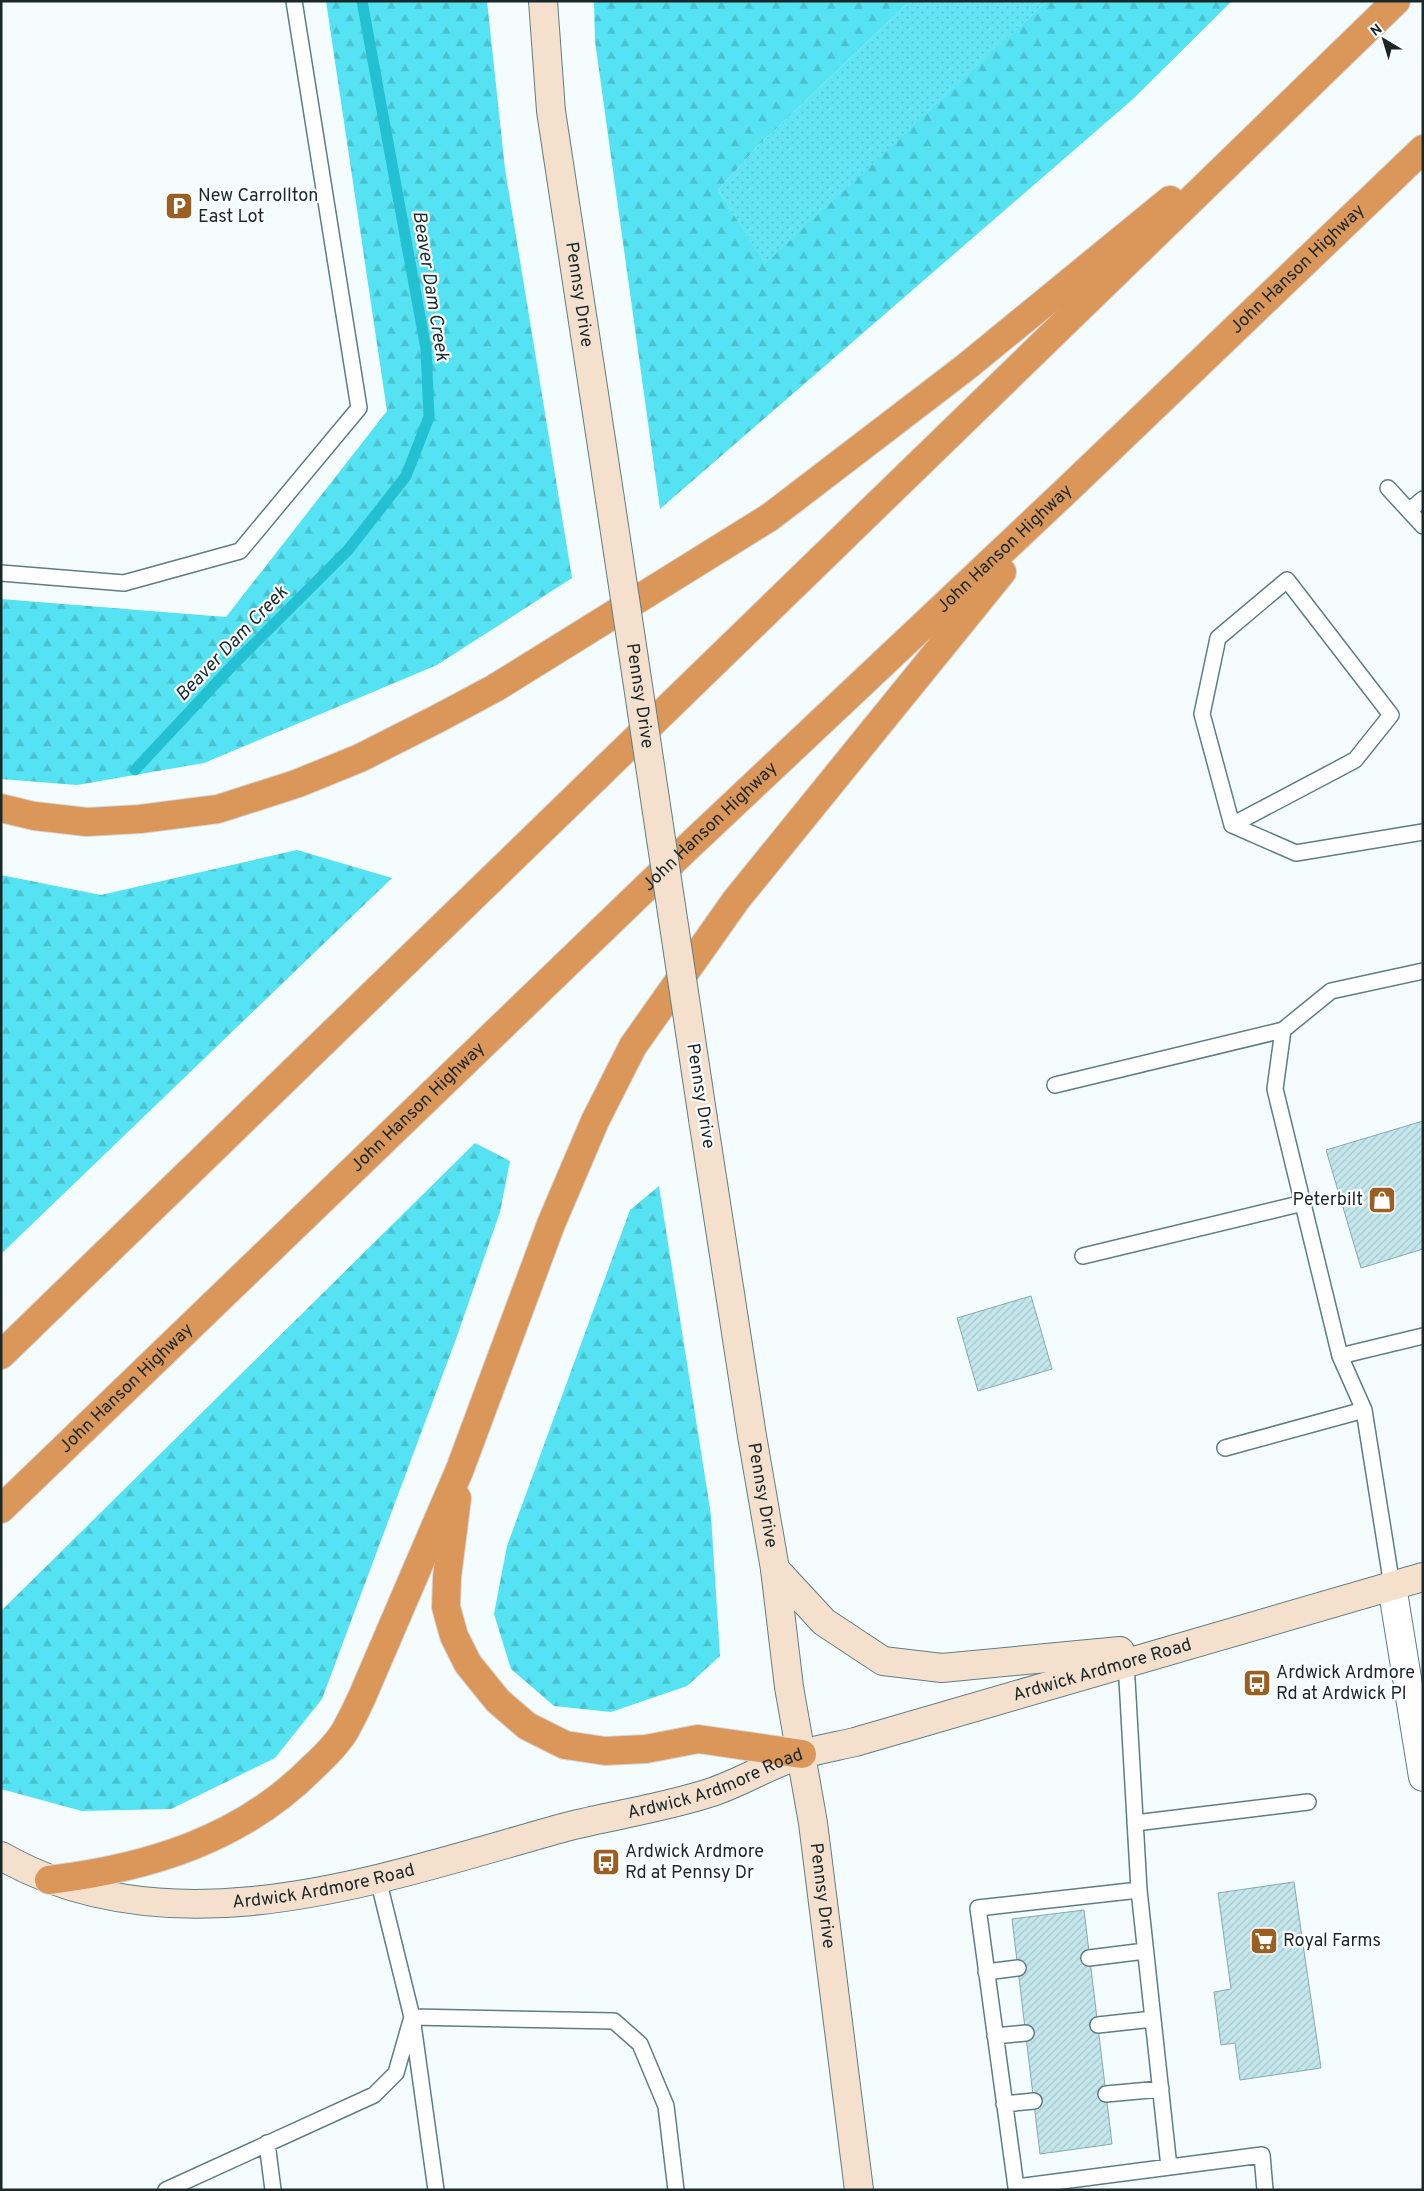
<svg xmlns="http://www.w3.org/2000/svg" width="1424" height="2191" viewBox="0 0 1424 2191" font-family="Overpass,sans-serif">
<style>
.grass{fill:url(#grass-dots)}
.forest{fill:url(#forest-firs)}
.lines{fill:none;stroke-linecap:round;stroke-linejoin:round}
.stream{stroke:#23c0d1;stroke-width:11}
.building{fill:url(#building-hatch);stroke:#87a9ae}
.lane-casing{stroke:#5e7e83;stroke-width:18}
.street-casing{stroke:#5e7e83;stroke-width:30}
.secondary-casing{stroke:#5e7e83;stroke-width:30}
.highway-casing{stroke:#d6d8d8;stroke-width:30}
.lane{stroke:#fff;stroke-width:15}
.street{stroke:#fff;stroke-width:28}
.secondary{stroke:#f4e0cd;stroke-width:28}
.highway{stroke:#db9659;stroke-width:28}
.secondary-bridge-casing{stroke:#5e7e83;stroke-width:30;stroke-linecap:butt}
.secondary-bridge{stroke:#f4e0cd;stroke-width:28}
.labels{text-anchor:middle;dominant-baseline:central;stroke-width:4.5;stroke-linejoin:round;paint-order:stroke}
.poi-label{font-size:18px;fill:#192729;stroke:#fff;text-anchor:start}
.street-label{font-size:18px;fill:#192729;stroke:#fff}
.water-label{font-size:19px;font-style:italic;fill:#182f32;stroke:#fff}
</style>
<defs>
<pattern id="grass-dots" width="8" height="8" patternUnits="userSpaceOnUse" patternTransform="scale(1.25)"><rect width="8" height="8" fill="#63e4f4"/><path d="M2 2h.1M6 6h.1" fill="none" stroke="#55c4d1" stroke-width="1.8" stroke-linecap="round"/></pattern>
<pattern id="forest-firs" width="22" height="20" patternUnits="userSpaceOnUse" patternTransform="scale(1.25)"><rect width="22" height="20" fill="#55e2f3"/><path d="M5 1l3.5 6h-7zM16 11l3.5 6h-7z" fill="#49c2d0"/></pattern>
<pattern id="building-hatch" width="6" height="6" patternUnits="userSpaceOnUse" patternTransform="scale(1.25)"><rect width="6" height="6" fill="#c3e7ec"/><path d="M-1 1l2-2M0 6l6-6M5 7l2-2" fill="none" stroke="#a7c6ca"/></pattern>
</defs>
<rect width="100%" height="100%" fill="#f5fcfd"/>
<path class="grass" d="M910 1H1047L765 265 718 190 759 145Z"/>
<path class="forest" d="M326 1H487L505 169 572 578 437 665 204 763 77 785 1 779V599L226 617 387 411Z
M594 1H910L759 145 718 190 765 264 1047 1H1232L1133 99 660 509 595 41Z
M297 850 392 878 1 1254V875L101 895Z
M475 1143 510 1161 500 1212 456 1339 322 1699 275 1758 171 1809 82 1811 1 1789V1611Z
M659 1186 711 1515 720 1656 687 1686 611 1712 554 1706 511 1669 494 1614 507 1546 630 1210Z"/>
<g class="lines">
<path class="stream" d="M135 770 232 666 348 550 406 476 429 417 426 349 362 1"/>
</g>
<path class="building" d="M1423 1121V1249L1361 1268 1326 1150Z
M1031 1296 1052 1369 978 1391 957 1318Z
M1294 1882 1321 2068 1240 2080 1235 2043 1221 2045 1214 1992 1231 1989 1218 1893Z
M1084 1910 1112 2144 1040 2154 1012 1919Z"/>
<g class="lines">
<g class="lane-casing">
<path id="lane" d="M1388 488 1423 526
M1409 511 1423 499
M1 573 124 583 240 551 359 408 294 1
M1287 580 1391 715 1355 760 1232 825 1202 714 1218 638Z
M1232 825 1296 853 1423 832
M1055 1085 1283 1030
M1083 1256 1303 1203
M1340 1356 1423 1336
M1225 1448 1364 1410
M1392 1586 1364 1410 1340 1356 1275 1089 1283 1030 1331 991 1423 971
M1126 1662 1139 1890
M1135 1823 1308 1802
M1089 1958 1145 1951
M986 1972 1018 1968
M1098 2025 1153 2019
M995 2036 1026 2033
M1106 2094 1161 2089
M1004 2104 1034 2101
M267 2143 273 2190
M1169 2167 1139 1890 978 1908 1016 2187 1262 2155 1265 2190
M166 2190 374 2095 396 2073 412 2017 378 1879
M436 2190 412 2017 614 2021 640 2044 666 2106 676 2190"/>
</g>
<g class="street-casing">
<path id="street" d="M1392 1586 1423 1777"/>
</g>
<g class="secondary-casing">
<g id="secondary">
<path id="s1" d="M543 1 551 111 610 499"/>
<path id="s2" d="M703 1119 752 1436 775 1569 789 1687 813 1823 859 2190"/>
<path d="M775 1569 824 1622 883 1661 942 1668 1120 1651"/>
<path id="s3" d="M1 1856C176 1956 388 1876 566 1827 613 1815 663 1808 709 1793 741 1783 771 1763 803 1754 820 1749 838 1746 855 1742L1423 1577"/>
</g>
</g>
<g class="highway-casing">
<g id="highway">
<path d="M1 808 34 816 87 822 140 819 218 809 296 784 360 758 437 719 495 688 770 517 966 367 1170 200"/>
<path d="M1 1355 1396 1"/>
<path d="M457 1498 447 1577 446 1607 454 1636 468 1664 498 1701 527 1726 565 1745 605 1751 646 1749 698 1739 802 1754"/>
<path id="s4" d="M1 1509 686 849 1067 490 1423 149"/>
<path d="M49 1880C147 1868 241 1840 312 1768 324 1757 337 1744 345 1731 351 1720 357 1708 362 1697L460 1469 551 1224 595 1121 633 1046 736 900 1002 572"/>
</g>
</g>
<use href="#lane" class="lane"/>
<use href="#street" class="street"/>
<use href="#secondary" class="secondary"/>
<use href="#highway" class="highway"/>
<g class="secondary-bridge-casing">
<g id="secondary-bridge">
<path id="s5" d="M610 499 703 1119"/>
</g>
</g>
<use href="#secondary-bridge" class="secondary-bridge"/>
</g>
<defs>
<g id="parking-square" transform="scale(1.4375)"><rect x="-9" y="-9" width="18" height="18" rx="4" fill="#9c5f23" stroke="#fff"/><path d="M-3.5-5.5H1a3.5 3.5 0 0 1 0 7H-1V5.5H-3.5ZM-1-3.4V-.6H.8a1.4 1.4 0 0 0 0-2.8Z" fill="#fff"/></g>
<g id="shop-square" transform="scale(1.4375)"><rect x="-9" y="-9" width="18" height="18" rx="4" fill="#9c5f23" stroke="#fff"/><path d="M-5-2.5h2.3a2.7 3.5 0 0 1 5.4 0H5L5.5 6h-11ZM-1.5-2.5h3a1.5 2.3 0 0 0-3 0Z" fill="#fff"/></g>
<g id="bus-square" transform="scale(1.4375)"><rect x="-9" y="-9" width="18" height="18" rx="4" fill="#9c5f23" stroke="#fff"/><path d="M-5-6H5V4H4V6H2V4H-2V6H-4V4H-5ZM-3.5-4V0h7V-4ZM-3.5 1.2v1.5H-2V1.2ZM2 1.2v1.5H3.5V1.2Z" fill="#fff"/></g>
<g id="supermarket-square" transform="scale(1.4375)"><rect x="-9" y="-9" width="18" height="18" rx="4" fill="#9c5f23" stroke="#fff"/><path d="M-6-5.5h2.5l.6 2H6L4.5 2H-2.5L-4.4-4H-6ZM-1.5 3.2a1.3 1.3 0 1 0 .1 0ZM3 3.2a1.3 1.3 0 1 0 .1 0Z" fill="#fff"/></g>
</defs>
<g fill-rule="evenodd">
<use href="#parking-square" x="179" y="206"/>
<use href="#shop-square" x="1382" y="1200"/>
<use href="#bus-square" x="1257" y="1683"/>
<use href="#bus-square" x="606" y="1862"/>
<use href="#supermarket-square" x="1264" y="1941"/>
</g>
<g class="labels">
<g class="poi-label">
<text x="198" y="196">New Carrollton<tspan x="198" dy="21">East Lot</tspan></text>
<text x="1363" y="1200" text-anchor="end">Peterbilt</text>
<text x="1276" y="1673">Ardwick Ardmore<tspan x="1276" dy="21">Rd at Ardwick Pl</tspan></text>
<text x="625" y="1852">Ardwick Ardmore<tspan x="625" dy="21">Rd at Pennsy Dr</tspan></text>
<text x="1283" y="1941">Royal Farms</text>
</g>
<g class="street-label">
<text stroke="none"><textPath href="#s4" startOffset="1794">John Hanson Highway</textPath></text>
<text stroke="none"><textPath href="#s1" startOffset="296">Pennsy Drive</textPath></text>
<text stroke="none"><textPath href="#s4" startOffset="1389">John Hanson Highway</textPath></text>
<text stroke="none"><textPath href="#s5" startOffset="199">Pennsy Drive</textPath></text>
<text stroke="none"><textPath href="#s4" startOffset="984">John Hanson Highway</textPath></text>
<text transform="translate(700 1096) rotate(81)">Pennsy Drive</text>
<text stroke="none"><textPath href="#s4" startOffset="579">John Hanson Highway</textPath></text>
<text stroke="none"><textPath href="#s4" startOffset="174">John Hanson Highway</textPath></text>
<text stroke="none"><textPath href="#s2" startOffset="381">Pennsy Drive</textPath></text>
<text stroke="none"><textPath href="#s3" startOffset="1142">Ardwick Ardmore Road</textPath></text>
<text stroke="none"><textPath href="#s3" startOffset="738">Ardwick Ardmore Road</textPath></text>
<text stroke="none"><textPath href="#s3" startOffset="332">Ardwick Ardmore Road</textPath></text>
<text stroke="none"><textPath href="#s2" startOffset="786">Pennsy Drive</textPath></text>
</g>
<g class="water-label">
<text transform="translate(430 286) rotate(81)">Beaver Dam Creek</text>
<text transform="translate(232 644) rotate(-46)">Beaver Dam Creek</text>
</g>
</g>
<rect width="1424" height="2191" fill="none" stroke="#192729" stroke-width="5"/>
<g transform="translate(1384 40) rotate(322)" stroke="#ffffff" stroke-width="4" paint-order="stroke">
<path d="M0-4L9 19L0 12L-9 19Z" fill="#192729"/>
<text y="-8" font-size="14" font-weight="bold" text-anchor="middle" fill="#192729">N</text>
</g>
</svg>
